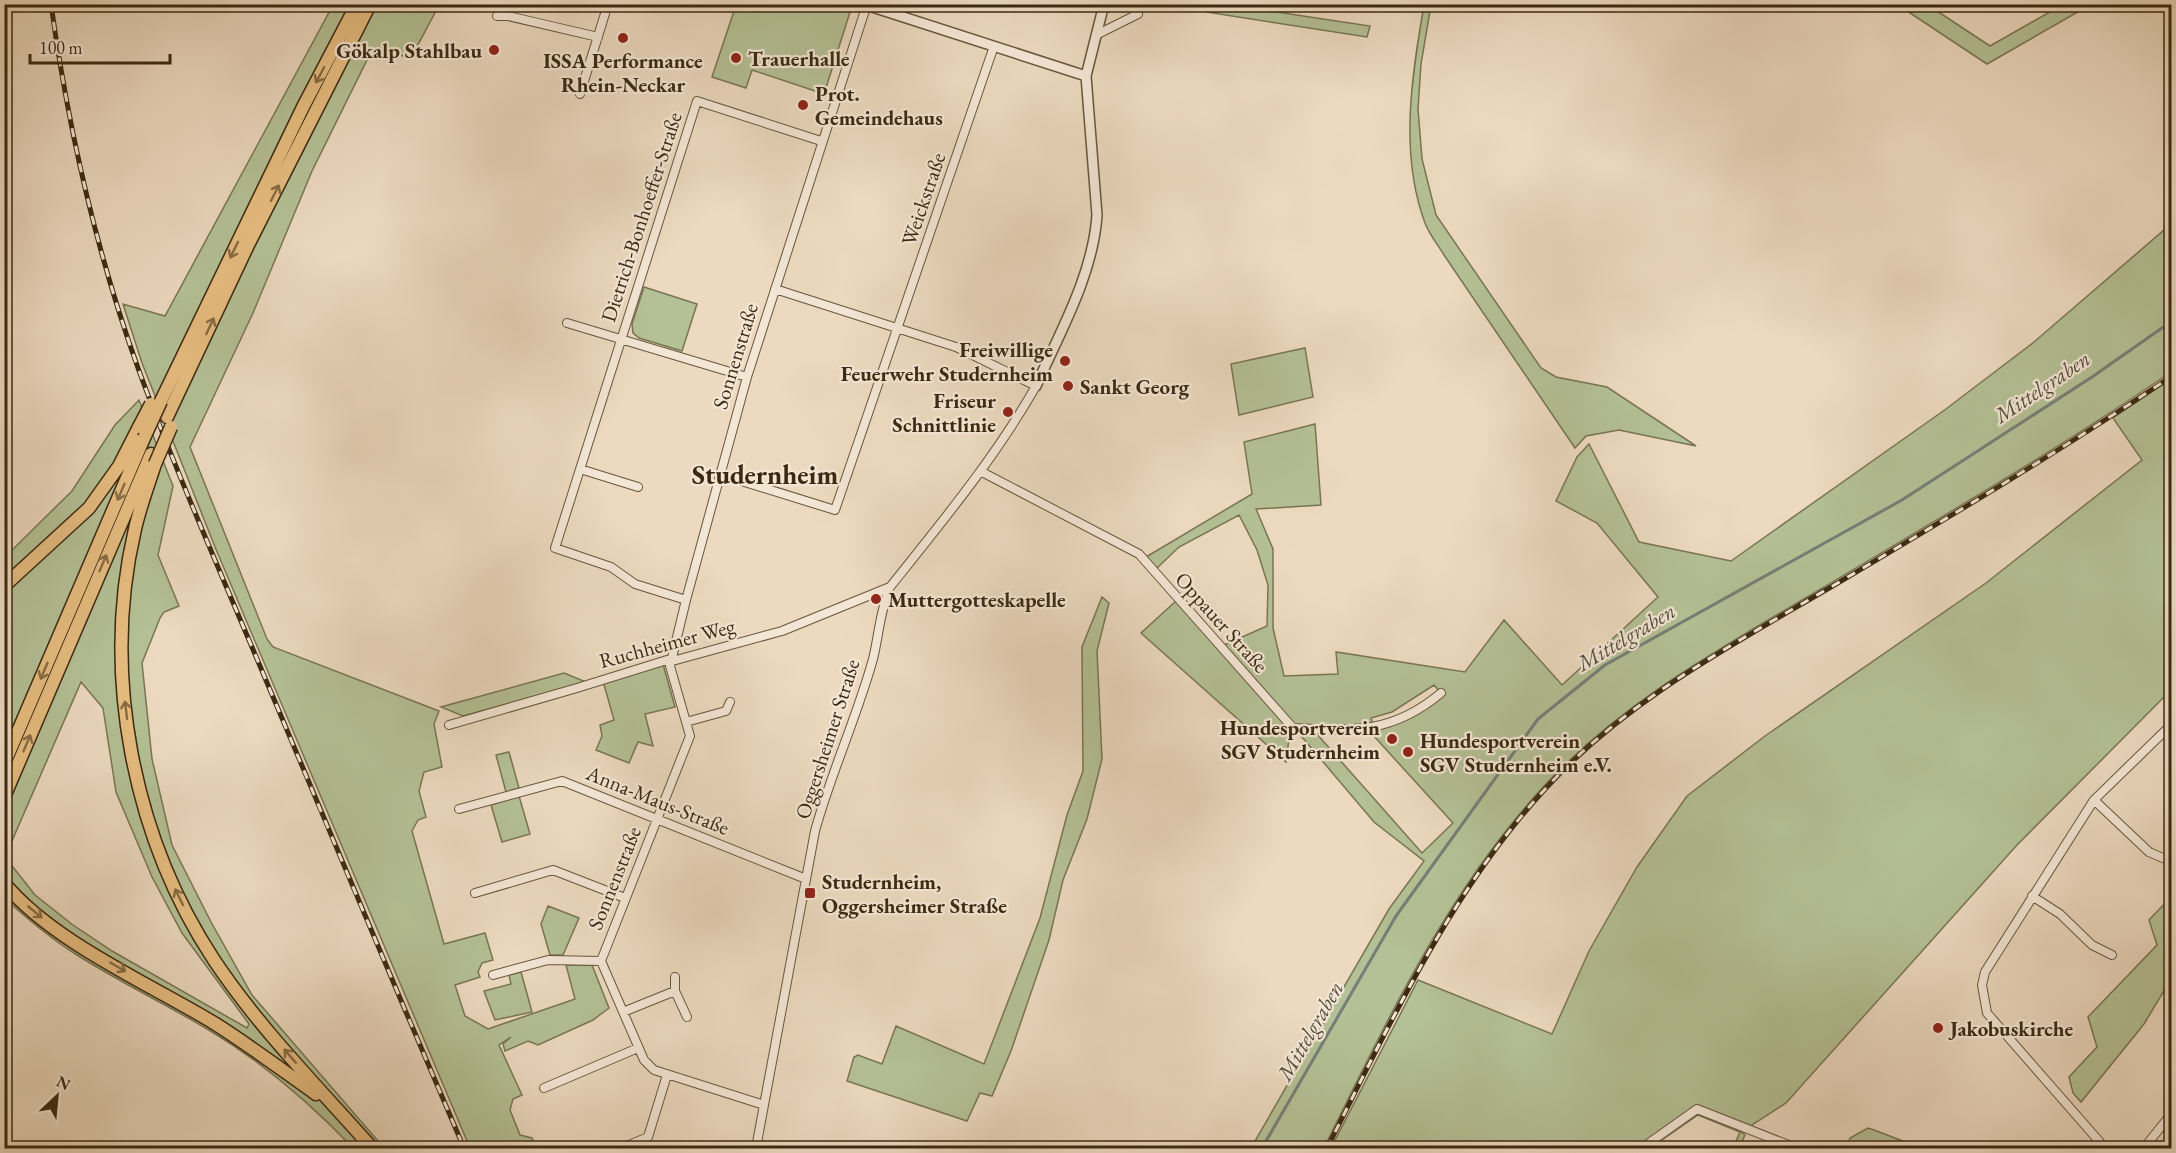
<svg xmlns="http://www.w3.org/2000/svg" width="2176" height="1153" viewBox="0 0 2176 1153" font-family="'EB Garamond',serif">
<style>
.green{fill:#b4c095;stroke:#787553;stroke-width:1.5;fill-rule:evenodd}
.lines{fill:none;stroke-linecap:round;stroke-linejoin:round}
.stream{stroke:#757f77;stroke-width:3}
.minor-casing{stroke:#67563c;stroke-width:10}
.tertiary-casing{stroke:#67563c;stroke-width:12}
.trunk-casing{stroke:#3b2a11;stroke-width:15}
.minor{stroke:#f3e6d5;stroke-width:8}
.tertiary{stroke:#f3e6d5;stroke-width:9}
.trunk{stroke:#e6bc80;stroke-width:12}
.rail-casing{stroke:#3b2a11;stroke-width:5}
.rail{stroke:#f3e6d5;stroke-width:3;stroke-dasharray:9;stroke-linecap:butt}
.trunk-bridge-casing{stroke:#3b2a11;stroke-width:15;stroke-linecap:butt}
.trunk-bridge{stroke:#e6bc80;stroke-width:12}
.oneway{stroke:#886c43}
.poi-dot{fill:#8f2418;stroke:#f3e6d5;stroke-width:2}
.labels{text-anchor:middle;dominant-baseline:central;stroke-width:4.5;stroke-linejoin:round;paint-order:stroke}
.poi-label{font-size:21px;font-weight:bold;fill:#3b2a11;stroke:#f3e6d5;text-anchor:start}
.street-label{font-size:21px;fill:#3b2a11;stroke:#f3e6d5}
.water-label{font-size:22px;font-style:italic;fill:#534e3c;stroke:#f3e6d5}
.district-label{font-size:27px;font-weight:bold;fill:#3b2a11;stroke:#f3e6d5}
</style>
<rect width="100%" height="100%" fill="#ecd9bf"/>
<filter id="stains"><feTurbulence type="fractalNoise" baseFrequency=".00333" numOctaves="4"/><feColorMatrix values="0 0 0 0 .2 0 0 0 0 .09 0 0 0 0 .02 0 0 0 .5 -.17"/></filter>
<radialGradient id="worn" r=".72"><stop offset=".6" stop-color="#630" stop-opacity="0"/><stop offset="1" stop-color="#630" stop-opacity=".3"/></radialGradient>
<path class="green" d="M1208 4 1229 5 1370 26 1367 37 1206 12Z
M333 5H439L411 58 373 48 312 171 253 313 190 447 267 639 273 647 439 711 434 724 442 767 424 772 419 791 426 817 418 820 412 831 444 944 485 933 493 960 482 963 478 972 480 977 455 985 465 1016 488 1029 575 999 566 965H592L609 1008 593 1020 538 1045 528 1041 505 1051 503 1044 511 1037 499 1045 522 1095 513 1099 510 1110 520 1135 532 1138 536 1148H470L215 547 142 363 123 304 165 316Z
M835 5 851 9 824 94 752 70 746 88 712 77 736 5Z
M1424 5H1431L1421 64 1418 109 1422 159 1436 215 1541 368 1556 377 1607 387 1696 446 1619 430 1586 436 1575 448 1444 255C1438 245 1429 234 1425 223 1399 153 1412 75 1424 5Z
M1898 5H1928L1990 46 2062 5H2090L1987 64Z
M2171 224V372C2057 450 1938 519 1819 590 1721 648 1622 702 1545 785 1448 889 1386 1023 1324 1148H1251L1389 909 1424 861 1374 822 1224 645 1267 626 1268 585 1257 550 1239 515 1179 547 1156 569 1146 557 1252 494 1244 442 1315 424 1321 505 1256 509 1273 549V628L1284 676 1338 674 1336 652 1465 672 1504 620 1562 685 1658 597 1597 523 1556 501 1577 457 1589 444 1639 542 1731 561 1946 409 2034 342ZM1434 685 1441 693 1397 722 1374 728 1371 718 1392 712ZM1316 733 1372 734 1453 823 1422 853Z
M644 287 697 304 682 351 639 338 633 333 632 324Z
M1305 348 1313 397 1239 415 1231 364Z
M2171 379V690L2017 845 1786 1103 1741 1132 1745 1135 1739 1148H1733L1740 1132 1698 1115 1650 1148H1331L1418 980 1552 1034 1589 951 1637 867 1687 796 1765 736 1986 583 2142 460 2113 418Z
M139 400 173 486 158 555 179 606 164 612 160 618 142 663 152 759 172 845 211 922 252 995 384 1148H353C311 1104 265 1064 212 1032 168 1005 121 983 77 955 51 939 28 919 5 899V557L72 491 115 425ZM81 682 103 708 116 792 152 877 182 933 249 1024 247 1028 112 951 73 925 35 895 5 857Z
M1102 597 1109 603 1097 651 1102 759 1087 819 1063 880 1049 940 1011 1051 992 1096 980 1093 967 1121 847 1081 854 1057 858 1055 882 1064 896 1026 984 1064 1040 918 1067 815 1083 771 1082 647Z
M1176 601 1290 730 1286 762 1141 633Z
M663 664 675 707 645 714 653 746 638 742 629 763 596 750 602 736 600 725 614 720 603 681Z
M564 673 586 682 463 716 441 707Z
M509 752 519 788 506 792 496 755Z
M519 796 530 834 502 842 491 805Z
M2171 897V979L2144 1024 2081 1102 2073 1093 2069 1077 2097 1047 2088 1017 2157 945 2149 920Z
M548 906 579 918 563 955H550L541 924Z
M521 972 532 1012 495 1020 484 991 511 984 509 975Z
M1868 1128 1874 1130 1921 1148H1846L1850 1138Z"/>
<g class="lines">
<path class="stream" d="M1262 1148 1396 916 1538 719 1605 665 1902 500 2092 377 2172 321"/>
<g class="minor-casing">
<path id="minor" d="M497 16H508L598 37
M1096 35 1138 14 1139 4
M580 94 608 4
M567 323 747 377
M580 469 638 487
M982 472 1139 554 1293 728C1353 731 1392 734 1441 693
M719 474 835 510 994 46
M686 600 635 584 611 567 555 548 697 101 821 141
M686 722 726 711 730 702
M449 725 577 688 667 660H676L782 631 890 587
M2094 800 2149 852 2170 861
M459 809 562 781 806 879
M475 893 553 870 625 898
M2032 896 2060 914 2092 945 2112 955
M493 975 548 960 601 961
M675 977V991
M623 1012 675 991 687 1017
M544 1088 638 1048
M764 1105 654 1070 644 1060 601 961 690 736 670 666 686 600 747 377 867 4
M639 1142 658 1148
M622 1148 648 1137 667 1075
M756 1148 815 831C831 773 857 717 873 659 879 635 880 610 890 587 942 522 995 458 1036 386L956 347 775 289
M1642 1148 1697 1109 1796 1148
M2105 1148 1987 1013 1982 985 1985 972 2094 800 2172 724
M2144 1148 2172 1113"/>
</g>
<g class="tertiary-casing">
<path id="tertiary" d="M863 4 1086 76
M1036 386C1060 332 1093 275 1097 215L1086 76 1104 4"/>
</g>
<g class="trunk-casing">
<path id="trunk" d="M161 401 303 107 357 4
M167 417 248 245 370 4
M155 464C148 486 140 507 135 529 101 674 133 837 214 960 260 1029 318 1087 372 1148
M4 586 89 508 119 466 139 427
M4 764 144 438
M4 797 151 454
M4 883C53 942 148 983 214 1023 249 1045 282 1070 316 1094"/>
</g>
<use href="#minor" class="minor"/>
<use href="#tertiary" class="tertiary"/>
<use href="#trunk" class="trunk"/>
<g class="rail-casing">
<path id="rail" d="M51 4C68 127 96 251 138 368 177 475 224 580 268 685 333 840 398 994 464 1148
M1327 1148C1390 1024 1451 890 1547 787 1628 699 1734 644 1836 584 1949 517 2062 450 2172 376"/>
</g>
<use href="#rail" class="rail"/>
<g class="trunk-bridge-casing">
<path id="trunk-bridge" d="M139 427 151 404
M144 438 161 401
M155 464 171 427"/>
</g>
<use href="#trunk-bridge" class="trunk-bridge"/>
</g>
<defs><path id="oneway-shaft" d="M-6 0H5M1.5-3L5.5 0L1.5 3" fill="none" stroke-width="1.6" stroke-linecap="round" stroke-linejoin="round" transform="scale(1.5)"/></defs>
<g class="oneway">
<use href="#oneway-shaft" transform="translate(320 75) rotate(118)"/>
<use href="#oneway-shaft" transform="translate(275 193) rotate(-63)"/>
<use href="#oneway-shaft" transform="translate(234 250) rotate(116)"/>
<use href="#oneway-shaft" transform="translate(210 326) rotate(-65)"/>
<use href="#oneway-shaft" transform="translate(121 492) rotate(113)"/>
<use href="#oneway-shaft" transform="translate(103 563) rotate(-67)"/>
<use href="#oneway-shaft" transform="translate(44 671) rotate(113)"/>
<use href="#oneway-shaft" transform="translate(126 710) rotate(-97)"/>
<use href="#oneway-shaft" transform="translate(27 743) rotate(-67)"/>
<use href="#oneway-shaft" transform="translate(179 897) rotate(-116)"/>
<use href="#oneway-shaft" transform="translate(35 912) rotate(40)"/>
<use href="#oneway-shaft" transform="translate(118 967) rotate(30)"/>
<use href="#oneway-shaft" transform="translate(290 1056) rotate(-131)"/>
</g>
<g class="poi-dot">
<circle cx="623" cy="38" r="6"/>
<circle cx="494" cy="50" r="6"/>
<circle cx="736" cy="58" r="6"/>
<circle cx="803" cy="105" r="6"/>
<circle cx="1065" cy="361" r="6"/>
<circle cx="1068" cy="386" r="6"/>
<circle cx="1008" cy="412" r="6"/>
<circle cx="876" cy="599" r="6"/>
<circle cx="1392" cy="739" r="6"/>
<circle cx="1408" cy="752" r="6"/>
<rect x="804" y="887" width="12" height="12" rx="3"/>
<circle cx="1938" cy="1028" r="6"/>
</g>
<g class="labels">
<g class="poi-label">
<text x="482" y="50" text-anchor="end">Gökalp Stahlbau</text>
<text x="748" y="58">Trauerhalle</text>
<text x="623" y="60" text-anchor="middle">ISSA Performance<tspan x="623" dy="24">Rhein-Neckar</tspan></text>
<text x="815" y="93">Prot.<tspan x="815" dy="24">Gemeindehaus</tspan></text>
<text x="1053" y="349" text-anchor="end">Freiwillige<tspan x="1053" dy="24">Feuerwehr Studernheim</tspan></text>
<text x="1080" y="386">Sankt Georg</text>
<text x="996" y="400" text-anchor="end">Friseur<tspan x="996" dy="24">Schnittlinie</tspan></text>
<text x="888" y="599">Muttergotteskapelle</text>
<text x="1380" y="727" text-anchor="end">Hundesportverein<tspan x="1380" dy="24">SGV Studernheim</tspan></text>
<text x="1420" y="740">Hundesportverein<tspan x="1420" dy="24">SGV Studernheim e.V.</tspan></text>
<text x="822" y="881">Studernheim,<tspan x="822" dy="24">Oggersheimer Straße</tspan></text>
<text x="1950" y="1028">Jakobuskirche</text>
</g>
<g class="street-label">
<text transform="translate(923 199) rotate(-71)">Weickstraße</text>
<text transform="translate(641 217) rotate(-72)">Dietrich-Bonhoeffer-Straße</text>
<text transform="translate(735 356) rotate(-73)">Sonnenstraße</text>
<text transform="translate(1222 622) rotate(48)">Oppauer Straße</text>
<text transform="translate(667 643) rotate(-15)">Ruchheimer Weg</text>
<text transform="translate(827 739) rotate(-72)">Oggersheimer Straße</text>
<text transform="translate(658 800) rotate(22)">Anna-Maus-Straße</text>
<text transform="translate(614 878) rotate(-68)">Sonnenstraße</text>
</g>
<g class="water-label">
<text transform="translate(2042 387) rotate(-34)">Mittelgraben</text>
<text transform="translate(1626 637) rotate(-31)">Mittelgraben</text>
<text transform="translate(1310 1031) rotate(-60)">Mittelgraben</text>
</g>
<g class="district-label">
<text x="765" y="474">Studernheim</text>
</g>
</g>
<rect width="2176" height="1153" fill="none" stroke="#ecd9bf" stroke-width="24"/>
<rect x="6" y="6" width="2164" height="1141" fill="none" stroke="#3b2a11" stroke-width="3"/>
<rect x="12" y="12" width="2152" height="1129" fill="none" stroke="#3b2a11" stroke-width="1.5"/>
<g transform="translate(57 1096) rotate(26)" stroke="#f3e6d5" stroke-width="4.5" paint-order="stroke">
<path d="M0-4.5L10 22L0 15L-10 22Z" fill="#3b2a11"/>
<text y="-9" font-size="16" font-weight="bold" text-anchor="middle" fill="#3b2a11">N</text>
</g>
<path d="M30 54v9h140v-9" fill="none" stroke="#3b2a11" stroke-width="3"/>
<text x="39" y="54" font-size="18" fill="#3b2a11" stroke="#f3e6d5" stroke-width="4.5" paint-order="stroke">100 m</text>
<rect width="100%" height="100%" filter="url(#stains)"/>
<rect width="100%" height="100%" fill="url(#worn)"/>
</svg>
